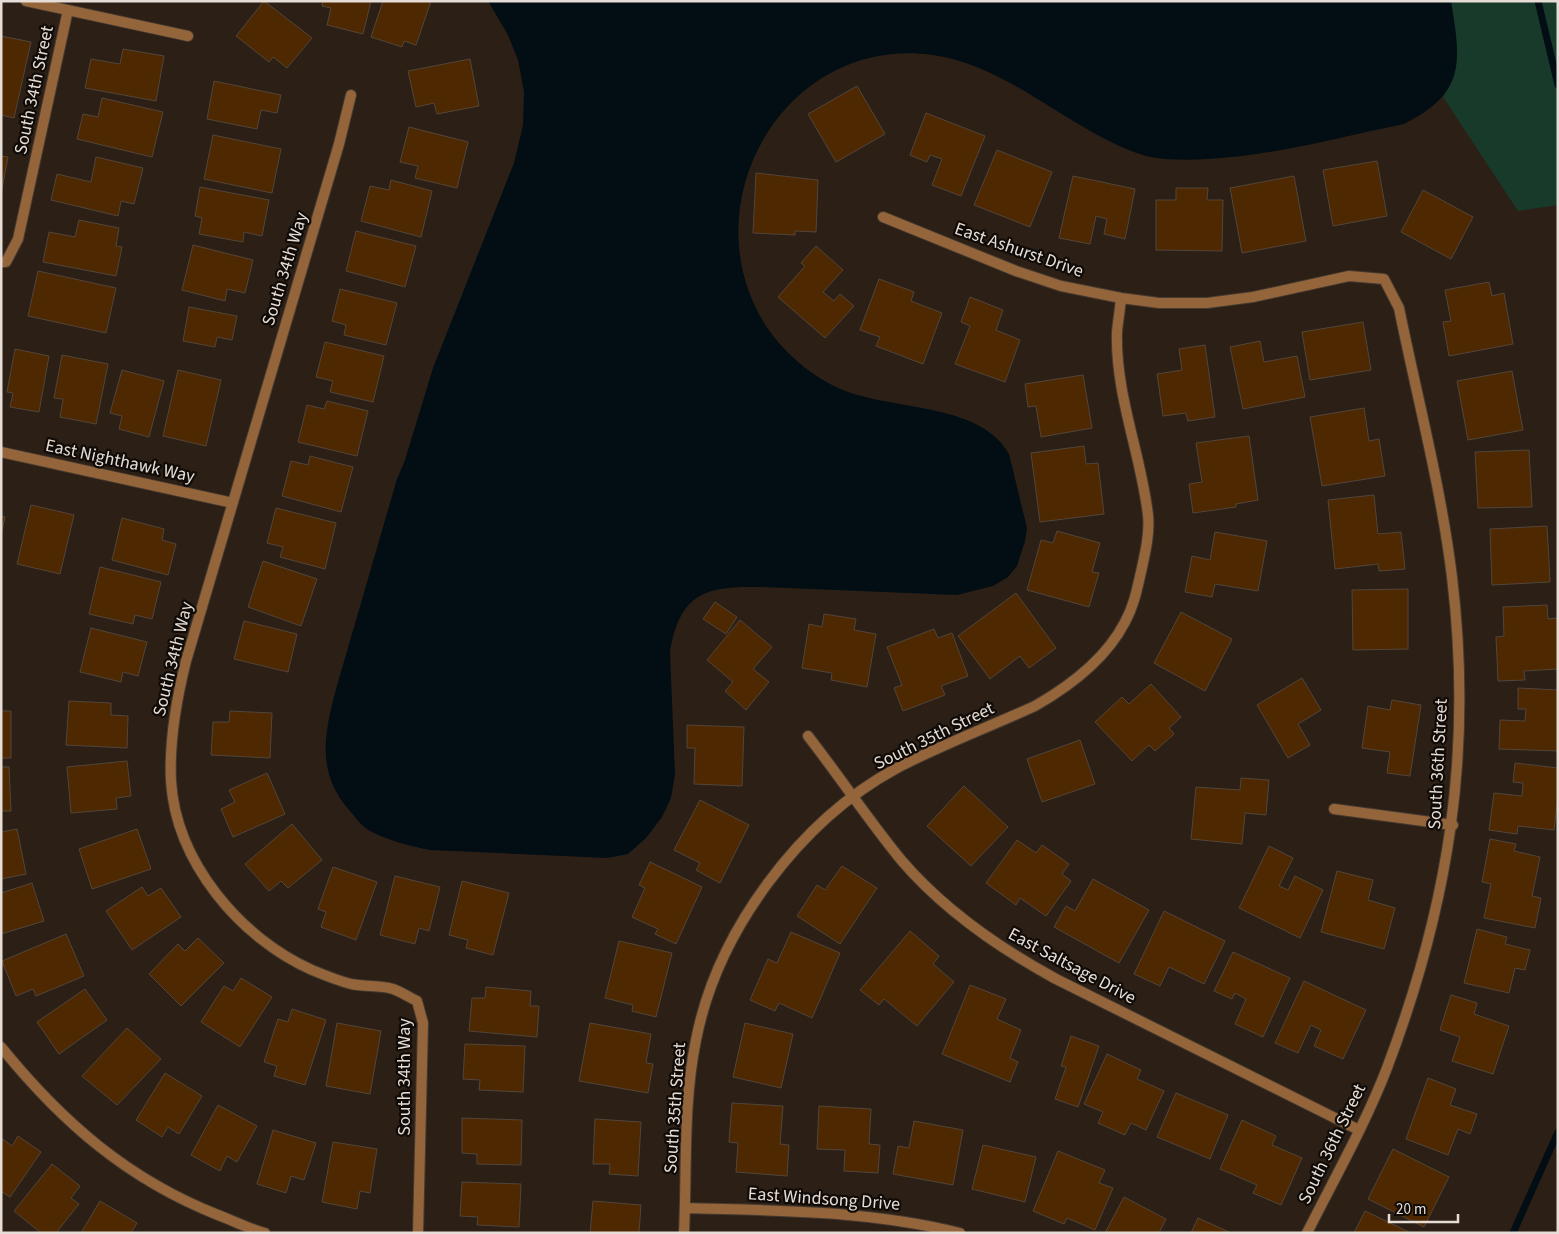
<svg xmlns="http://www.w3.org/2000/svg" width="1559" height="1234" viewBox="0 0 1559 1234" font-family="'Source Sans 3',sans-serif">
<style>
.green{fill:#173a2a}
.water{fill:#020d14}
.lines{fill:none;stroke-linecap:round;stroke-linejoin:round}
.stream{stroke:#020d14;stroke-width:7}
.building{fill:#4e2800;stroke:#52453a}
.minor-casing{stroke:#463a31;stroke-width:12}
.minor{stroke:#94653a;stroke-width:10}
.labels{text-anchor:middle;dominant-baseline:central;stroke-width:4.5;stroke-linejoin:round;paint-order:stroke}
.street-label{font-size:18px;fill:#e6ddd7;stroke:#100b07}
</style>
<rect width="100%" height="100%" fill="#2c2016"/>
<path class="green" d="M1451 1H1558V205L1518 211 1443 97 1454 76Z"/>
<path class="water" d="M488 1H1451C1461 62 1466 93 1404 124 1326 140 1244 164 1164 159 1139 157 1114 144 1092 132 1042 104 991 63 933 55 785 34 688 204 766 326 786 356 819 383 854 394 901 409 983 406 1009 454L1027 528 1025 541 1017 566 1008 577 993 586 957 595 760 587C705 586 680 593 670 652L675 775 671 798 662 817 646 838 628 854 607 858 430 850C410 846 390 841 372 832 363 828 356 818 350 811 316 773 324 735 336 689L397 479 405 460 433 368 514 163 523 125 524 92 518 60 508 35Z"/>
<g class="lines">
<path class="stream" d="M1538 1 1558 85
M1513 1233 1558 1132"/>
</g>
<path class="building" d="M264 1 312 38 287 68 273 57 269 62 236 36Z
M323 1H371L363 34 327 25 331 8 322 6Z
M383 1H431L416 45 404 41 402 47 371 37Z
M1 36 31 42 14 118 1 115Z
M123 49 164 56 156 101 85 88 91 59 120 64Z
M470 59 479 106 437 114 434 103 416 107 408 71Z
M214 81 281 95 277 113 261 110 257 129 207 119Z
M857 86 885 134 836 162 808 114Z
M102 98 163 112 152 157 77 139 83 114 98 117Z
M926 113 985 136 961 196 932 185 942 159 930 155 927 162 910 155Z
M409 127 468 142 457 188 415 178 418 166 400 162Z
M213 135 281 149 272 193 204 179Z
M997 150 1052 172 1030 227 974 205Z
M1 156 8 157 1 194Z
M96 157 143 168 134 204 121 201 118 216 51 200 57 174 91 182Z
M1377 161 1387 216 1333 226 1323 170Z
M756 173 818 180 816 232 795 231V235L753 233Z
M1073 176 1135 189 1125 239 1104 234 1107 219 1096 216 1090 244 1059 238Z
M1294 176 1306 241 1242 253 1230 188Z
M391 180 432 191 421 237 361 221 370 186 389 190Z
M200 187 269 200 262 236 244 232 243 242 199 234 202 218 195 216Z
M1176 188H1208L1207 200H1223L1222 251 1156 250V200H1176Z
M1423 190 1473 217 1451 259 1401 232Z
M79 220 119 228 116 246 122 247 116 276 43 262 49 232 75 237Z
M356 231 416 246 405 287 346 271Z
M193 245 253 260 245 293 227 289 225 301 182 290Z
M816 246 843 270 823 292 834 301 840 294 854 306 825 338 778 297 805 266 801 263Z
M38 271 116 288 106 333 28 316Z
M879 279 914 292 911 301 942 313 923 364 876 346 880 337 860 330Z
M1489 282 1492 296 1504 293 1513 344 1449 356 1443 322 1451 321 1445 290Z
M340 289 397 303 386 345 344 335 346 325 332 321Z
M970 297 1003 310 996 330 1020 340 1005 382 955 364 970 326 961 322Z
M189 307 237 316 232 340 217 337 215 347 183 341Z
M1363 322 1371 370 1310 380 1302 332Z
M1260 341 1264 362 1297 356 1305 397 1243 409 1230 347Z
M325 342 384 356 373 402 330 392 333 381 316 377Z
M1205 345 1215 417 1188 421 1186 413 1163 416 1157 374 1182 370 1179 349Z
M15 349 49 356 39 412 10 407 13 393 7 392Z
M62 355 108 364 96 424 60 417 63 399 54 398Z
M122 370 164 381 149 437 119 429 122 416 110 413Z
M178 370 221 380 206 446 163 436Z
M1512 371 1523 430 1468 440 1457 381Z
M1083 375 1092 428 1041 437 1036 406 1028 407 1025 384Z
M327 401 368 411 357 456 298 442 307 405 324 409Z
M1364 408 1369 441 1379 439 1385 476 1322 486 1310 417Z
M1249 436 1258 500 1236 504V507L1193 513 1189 484 1202 482 1196 443Z
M1084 446 1086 464 1098 463 1104 514 1040 522 1031 453Z
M1529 450 1532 507 1478 508 1475 452Z
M310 456 353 467 341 512 282 496 291 461 308 465Z
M1374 495 1378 534 1401 532 1405 569 1379 571 1378 564 1335 569 1328 500Z
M31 505 74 515 60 574 17 564Z
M276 508 336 523 325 569 280 557 283 547 267 543Z
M1 516 5 517 1 535Z
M122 518 164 529 162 540 176 544 168 575 112 560Z
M1547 526 1550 582 1492 585 1490 529Z
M1057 531 1100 543 1092 572 1099 573 1089 607 1027 590 1041 540 1053 543Z
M1215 532 1267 541 1258 591 1215 584 1212 597 1185 592 1192 556 1210 560Z
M263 561 317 579 301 626 248 607Z
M100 567 161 582 152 619 135 615 133 624 89 614Z
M1408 589V649L1353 650 1352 590Z
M1016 593 1056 648 1029 668 1020 656 990 679 958 636Z
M715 602 737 617 726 634 703 619Z
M1547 605 1548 619 1558 618V669L1524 671 1525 680 1498 681 1496 637 1504 636 1503 607Z
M1181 612 1232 639 1205 691 1154 663Z
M824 614 856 619 854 630 876 634 867 687 831 680 832 673 802 668 809 624 822 627Z
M740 620 772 647 753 669 769 682 746 710 725 691 733 682 707 660Z
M244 621 297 634 288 672 234 659Z
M91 628 147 642 138 676 123 672 121 682 80 672Z
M934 629 938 638 952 633 968 676 941 686 945 695 903 711 894 688 902 685 887 647Z
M1302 678 1321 710 1298 724 1310 745 1288 758 1257 705Z
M1151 684 1181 717 1169 728 1174 734 1155 751 1149 745 1132 761 1095 722 1122 697 1129 704Z
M1518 688 1558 690V751L1499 749 1500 720 1525 721 1526 709H1518Z
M1392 700 1421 705 1410 776 1387 773 1390 752 1362 748 1368 706 1390 710Z
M69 701 111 703V715L128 716 127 748 66 745Z
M1 711H11V758H1Z
M230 711 272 713 270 758 211 755 213 722H229Z
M687 725 744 727 742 786 694 784 695 748H687Z
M1080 740 1095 784 1042 802 1027 759Z
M127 761 131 796 116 798 117 809 71 813 67 767Z
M1515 763 1558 768V797L1554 830 1518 826 1517 834 1489 830 1494 793 1522 796 1523 783 1513 782Z
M1 767H9L11 811H1Z
M267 773 285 814 233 837 221 809 235 802 229 790Z
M1241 778 1269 780 1266 815 1245 813 1242 844 1191 839 1196 787 1240 790Z
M964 786 1008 827 971 866 927 826Z
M700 800 749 825 720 883 696 870 700 863 674 850Z
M292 824 322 860 288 888 281 881 269 891 245 864Z
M17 829 26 874 1 879V832Z
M137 829 151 869 92 889 79 849Z
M1490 839 1516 844 1514 851 1540 857 1532 896 1541 898 1535 928 1484 918 1491 884 1482 882Z
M1017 840 1036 853 1042 845 1069 864 1062 874 1071 881 1046 916 1020 898 1016 905 986 883Z
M1269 846 1293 858 1279 886 1288 890 1295 876 1323 890 1300 938 1239 908Z
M650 862 702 887 676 944 655 934 658 929 632 917 645 888 639 885Z
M842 866 877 888 840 944 797 916 817 885 825 890Z
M333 867 377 882 356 940 321 927 326 912 318 909Z
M1337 871 1373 880 1368 900 1395 908 1384 949 1321 932Z
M395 876 440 887 429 931 419 928 415 944 380 935Z
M1093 879 1149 910 1119 963 1054 927 1066 906 1075 911Z
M462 881 509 893 493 955 466 948 468 940 449 935Z
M32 883 44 921 1 934V893Z
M142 887 148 896 161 888 181 917 132 950 106 911Z
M1164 911 1225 941 1204 984 1169 967 1160 986 1134 974Z
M1477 929 1507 937 1505 944 1530 950 1525 970 1515 968 1509 993 1464 983Z
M910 931 939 956 933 964 954 982 917 1026 884 999 879 1005 860 990Z
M791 932 840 953 812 1018 779 1003 775 1011 750 1000 768 959 777 963Z
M66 934 84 976 36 996 33 989 16 996 2 961Z
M198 938 224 963 181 1006 149 974 178 944 185 951Z
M619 941 672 953 656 1017 632 1011 633 1005 605 998Z
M1233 952 1290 978 1263 1037 1235 1024 1246 999 1235 993 1232 999 1214 991Z
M241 978 272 997 240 1047 201 1022 224 986 233 991Z
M1304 981 1366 1010 1343 1059 1314 1046 1321 1030 1311 1025 1298 1053 1275 1043Z
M970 985 1006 999 997 1019 1021 1030 1010 1058 1018 1062 1010 1082 942 1054Z
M486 987 531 991 530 1006H539L537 1037 469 1031 472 998H485Z
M85 989 107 1020 59 1054 37 1022Z
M1451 995 1477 1003 1474 1014 1509 1026 1493 1074 1452 1061 1460 1037 1440 1030Z
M292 1009 326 1020 305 1085 274 1076 277 1066 264 1062 278 1019 288 1022Z
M337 1023 381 1031 370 1094 326 1086Z
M590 1023 651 1034 646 1063 653 1064 648 1093 579 1081Z
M745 1023 793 1034 781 1088 733 1077Z
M127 1028 161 1059 117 1105 82 1076Z
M1071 1036 1099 1046 1078 1107 1055 1099 1066 1067 1061 1066Z
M465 1044 525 1046 523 1092 479 1090 480 1080 463 1079Z
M1107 1054 1141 1070 1137 1079 1164 1091 1146 1130 1131 1123 1125 1135 1098 1123 1103 1112 1084 1104Z
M165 1073 202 1096 179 1134 168 1127 162 1137 136 1120Z
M1428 1078 1456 1089 1450 1105 1477 1114 1470 1134 1458 1129 1448 1155 1406 1139Z
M1176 1093 1228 1115 1210 1159 1157 1137Z
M732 1103 783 1106 780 1144 789 1145 787 1176 736 1172 738 1143 729 1142Z
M218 1105 257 1126 237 1162 227 1156 220 1171 191 1155Z
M819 1106 871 1109 869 1144 880 1145 878 1173 844 1171 845 1150 817 1149Z
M462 1118 522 1120 521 1165 477 1164V1154L462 1153Z
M595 1119 641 1122 638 1176 609 1174 610 1164H593Z
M1242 1120 1276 1136 1272 1145 1302 1158 1281 1205 1253 1193 1257 1185 1220 1169Z
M914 1121 963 1130 953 1185 893 1174 898 1146 909 1148Z
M273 1130 316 1143 304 1180 291 1176 286 1193 257 1184Z
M18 1136 41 1152 10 1197 1 1191V1138L12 1146Z
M333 1142 377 1149 370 1193 360 1191 357 1209 322 1202Z
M983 1145 1036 1157 1025 1202 972 1189Z
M1393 1149 1449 1177 1424 1227 1368 1199Z
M1058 1151 1105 1170 1099 1183 1113 1188 1095 1230 1067 1218 1064 1224 1033 1211Z
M52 1164 80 1186 71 1198 79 1204 56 1233H41L14 1211Z
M462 1182 521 1184 519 1227 477 1225 478 1217 460 1216Z
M1124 1197 1166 1219 1159 1233H1105Z
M100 1201 137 1223 131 1233H81Z
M593 1201 641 1205 639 1233H590Z
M1365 1211 1409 1232 1408 1233H1354Z
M1198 1218 1231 1233H1191Z"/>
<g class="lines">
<g class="minor-casing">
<path id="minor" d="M26 1 188 36
M351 95 339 144 186 661C176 701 169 740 171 781 176 862 240 938 312 970 324 975 339 981 351 984 365 987 380 985 393 989 401 992 409 997 417 1001L423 1023 418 1233
M883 217 1016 271 1061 286 1121 298 1159 303H1207L1253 297 1349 276 1384 279 1399 308C1417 397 1441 487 1452 577 1473 752 1449 904 1387 1068 1365 1125 1334 1179 1307 1233
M1 262H6L18 239 68 10
M1 452 233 503
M808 736C840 777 869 821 902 861 945 911 999 948 1056 979L1359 1130
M1334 809 1453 825
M1 1047C62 1122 127 1179 218 1215 234 1221 249 1229 265 1233
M685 1208C779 1211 868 1210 960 1233
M684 1233C687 1169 683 1103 696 1040 717 932 799 821 897 768 941 745 989 727 1035 706 1070 686 1106 659 1125 622 1134 606 1137 589 1141 572 1145 554 1150 533 1148 515 1141 454 1115 394 1117 332 1118 321 1120 310 1121 298"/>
</g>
<use href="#minor" class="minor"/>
</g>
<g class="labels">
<g class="street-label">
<text transform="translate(34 90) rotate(-78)">South 34th Street</text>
<text transform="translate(1019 250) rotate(19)">East Ashurst Drive</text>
<text transform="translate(285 269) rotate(-73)">South 34th Way</text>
<text transform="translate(120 461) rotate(12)">East Nighthawk Way</text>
<text transform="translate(173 659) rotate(-76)">South 34th Way</text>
<text transform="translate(934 736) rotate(-26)">South 35th Street</text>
<text transform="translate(1438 764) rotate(-87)">South 36th Street</text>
<text transform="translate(1072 966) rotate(28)">East Saltsage Drive</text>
<text transform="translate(404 1077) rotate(-90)">South 34th Way</text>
<text transform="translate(675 1108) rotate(-86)">South 35th Street</text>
<text transform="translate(1332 1144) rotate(-64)">South 36th Street</text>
<text transform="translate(824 1199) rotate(4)">East Windsong Drive</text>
</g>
</g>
<rect width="1559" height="1234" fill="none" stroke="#e6ddd7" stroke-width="5"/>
<path d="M1389 1214v8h69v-8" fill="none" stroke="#e6ddd7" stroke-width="2.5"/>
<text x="1396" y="1214" font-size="15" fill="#e6ddd7" stroke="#100b07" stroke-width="4" paint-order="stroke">20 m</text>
</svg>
